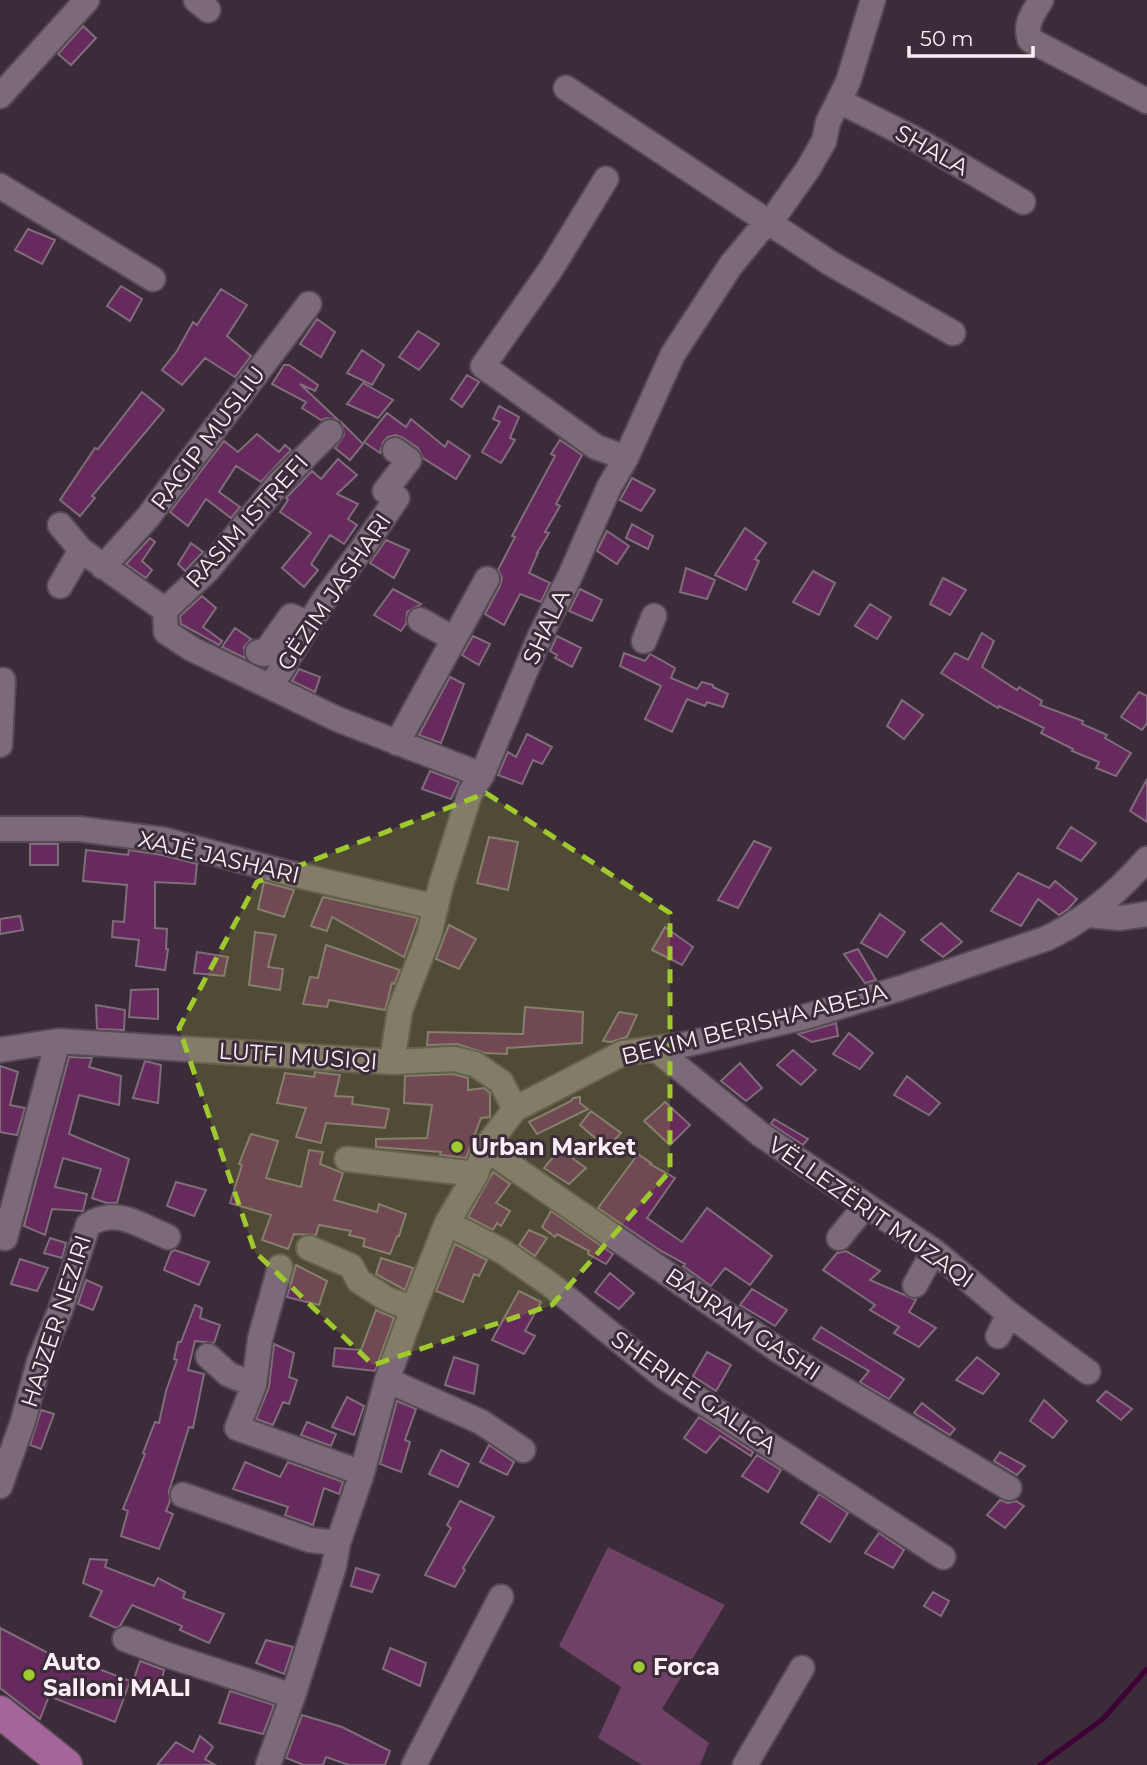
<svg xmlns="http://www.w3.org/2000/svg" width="1147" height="1765" viewBox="0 0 1147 1765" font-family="Montserrat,sans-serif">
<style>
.green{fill:#6f4166}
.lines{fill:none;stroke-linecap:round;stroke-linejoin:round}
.stream{stroke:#3d0136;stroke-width:5}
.building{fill:#662a5c;stroke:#7f6d7b;stroke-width:2}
.minor-casing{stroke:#574954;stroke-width:28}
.major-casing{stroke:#574954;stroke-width:35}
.minor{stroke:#7c6a78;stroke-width:24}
.major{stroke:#a5659a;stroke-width:32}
.marked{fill:#9fca2d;fill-opacity:0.2;stroke:#9fca2d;stroke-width:5;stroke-dasharray:14 9;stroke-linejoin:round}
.poi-dot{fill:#9fca2d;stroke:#3c2c39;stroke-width:2.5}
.labels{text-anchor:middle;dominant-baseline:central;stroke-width:6;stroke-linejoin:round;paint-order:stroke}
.street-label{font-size:23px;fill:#faeff7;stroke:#3c2c39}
.poi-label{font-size:23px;font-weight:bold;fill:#faeff7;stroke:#3c2c39;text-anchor:start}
</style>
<rect width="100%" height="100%" fill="#3c2c39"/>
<path class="green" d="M608 1547 725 1605 662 1709 709 1743 700 1765H642L598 1738 621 1687 559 1646Z"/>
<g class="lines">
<path class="stream" d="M1040 1765 1103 1719 1147 1669"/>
</g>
<path class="building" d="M83 26 96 38 71 65 58 54Z
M28 229 55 240 42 264 15 250Z
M121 286 142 299 130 321 107 306Z
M221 289 247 305 227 336 251 356 235 377 205 358 182 385 162 370 177 351 193 322 197 325Z
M317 319 335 332 321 357 300 344Z
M418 331 439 344 419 370 399 357Z
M362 350 384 365 372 385 347 373Z
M284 365H289L318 385 315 391 300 384 338 420 327 418 321 420 302 408 306 402 272 384Z
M467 375 479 382 462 407 451 399Z
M363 383 393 400 378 418 347 404Z
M142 392 164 410 92 496 95 498 80 516 60 500 95 448 98 449Z
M499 406 519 417 510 438 515 440 501 463 482 452 500 422 493 419Z
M387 413 406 427 411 419 445 447 448 441 470 456 456 479 423 458 418 448 403 438 396 435 388 437 383 442 380 453 364 442Z
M342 423 363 444 350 460 335 448 344 435Z
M257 434 279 452 285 445 291 450 261 482 236 466 219 492 240 507 231 518 206 499 188 526 170 512 224 441 238 452Z
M560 440 582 455 556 504 560 506 545 532 549 533 537 553H538L529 573 550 583 541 602 520 594 504 625 485 614 500 586 502 578 498 570 515 537 512 536 555 456 551 454Z
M338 459 357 475 337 494 358 504 348 519 357 525 344 544 330 535 311 564 318 570 304 587 282 568 311 533 280 512 288 500 286 498 312 471 321 479Z
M632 478 655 490 641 511 620 500Z
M632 524 653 536 648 549 626 538Z
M745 528 766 543 755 559 759 561 746 590 715 575Z
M607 531 629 546 617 564 597 551Z
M150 538 155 542 142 561 152 570 146 578 126 564Z
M386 540 409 550 394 578 370 563Z
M191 543 203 552 185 571 178 564Z
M686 568 715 580 707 599 680 592Z
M813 571 835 583 819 615 793 602Z
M943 578 966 590 950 615 930 604Z
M393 589 421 604 407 612 406 624 401 631 374 615Z
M580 589 602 600 592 621 569 611Z
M202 596 216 608 203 627 222 641 219 645 181 624 180 616Z
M870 604 891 617 877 639 855 626Z
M235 628 251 639 244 647 245 658 222 647Z
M982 633 994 641 982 667 1017 690 1019 687 1042 701 1040 705 1083 721 1082 724 1107 735 1105 738 1131 753 1116 776 1096 768 1099 762 1072 751 1073 749 1041 733 1044 728 999 706 998 708 941 673 955 653 968 660Z
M473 636 490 644 479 665 462 655Z
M557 636 581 648 572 667 555 658 557 655 550 651Z
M624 653 645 661 650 654 675 668 671 678 697 689 702 682 713 685V687L728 694 723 707 707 702 705 706 687 699 672 732 645 719 661 686 620 666Z
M299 669 320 677 315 692 292 681Z
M450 677 464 684 441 743 419 735Z
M1139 692 1147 696V723L1142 730 1121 717Z
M902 700 923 715 904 739 887 726Z
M527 734 552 747 542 764 533 760 522 784 498 775 508 752 516 757Z
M430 771 459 782 451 799 422 789Z
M1147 779V822L1130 811Z
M1071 827 1096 843 1081 861 1057 848Z
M489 837 518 842 508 890 477 883Z
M754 841 771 848 738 908 718 900Z
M30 844H58V865H30Z
M86 850 128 855 129 850 162 855 197 864 195 884 155 882V928L167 929 166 949H168L165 970 136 966 139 940 112 937 113 921 124 922 127 885 83 881Z
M1018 873 1049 888 1055 881 1077 899 1068 909 1059 915 1038 899 1021 926 991 911Z
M264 882 294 890 284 917 258 909Z
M323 897 418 918 404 957 332 917 327 931 311 926Z
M880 914 905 932 887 957 861 943Z
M20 916 23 930 0 934V919Z
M941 923 962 942 943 957 921 940Z
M449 925 476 939 459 969 436 959Z
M665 927 693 947 682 965 652 950Z
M255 932 276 935 268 967 283 969 280 990 249 985Z
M326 945 400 970 394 984 392 983 385 1010 329 1000 327 1007 303 1004 310 977 318 978Z
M858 949 876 980 865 983 844 954Z
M197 952 228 957 224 976 194 973Z
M158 989V1019L129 1017 131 990Z
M96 1005 125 1010 124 1030 97 1029Z
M525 1007 583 1012 582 1043 507 1048V1054L485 1053 457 1044 427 1045 428 1032 523 1034Z
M619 1012 637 1015 627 1037 611 1042 603 1041Z
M836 1023 838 1036 812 1042 798 1034Z
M849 1033 873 1053 860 1069 833 1054Z
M793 1050 816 1070 801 1085 777 1065Z
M69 1057 92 1058 89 1067 121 1076 119 1105 79 1095 69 1134 129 1159 117 1203H107L92 1198 101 1169 63 1158 55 1187 87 1194 83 1211 52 1209 45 1235 24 1226Z
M145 1061 161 1065 158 1103 133 1098Z
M740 1063 762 1088 746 1101 721 1081Z
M0 1066 18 1072 10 1105 25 1108 17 1135 0 1132Z
M315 1072 340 1075 335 1096 353 1097 352 1104 389 1109 385 1128 326 1123 321 1143 296 1137 306 1108 277 1103 285 1073 314 1077Z
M453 1074 468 1078V1090L484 1088 490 1093V1117L481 1118 466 1158 440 1155 441 1152 376 1147V1139L427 1138 432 1105 404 1103 405 1076Z
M907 1076 940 1103 929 1115 894 1095Z
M580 1097V1103L588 1109 537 1134 529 1122 571 1101 573 1098Z
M665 1102 690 1125 670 1145 644 1121Z
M591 1111 621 1133 607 1148 580 1125Z
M774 1119 808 1139 803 1145 771 1124Z
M251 1134 278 1141 266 1178 301 1187 309 1150 323 1152 320 1164 343 1173 334 1200 377 1212 379 1204 406 1214 399 1236H397L390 1254 363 1246 365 1239 349 1235 351 1231 319 1225 316 1235 294 1234 288 1249 262 1240 271 1215 230 1203 242 1165 239 1164Z
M560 1149 586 1168 569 1184 544 1168Z
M638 1154 651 1163 650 1164 675 1178 647 1218 682 1242 707 1208 772 1256 750 1285 725 1268 711 1286 683 1266 685 1264 661 1251 598 1208Z
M493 1172 510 1184 496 1203 510 1211 501 1226 497 1223 493 1230 468 1217Z
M176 1182 206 1190 194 1216 167 1206Z
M551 1211 613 1254 606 1264 588 1254 589 1251 557 1234 555 1237 542 1227Z
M529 1230 547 1238 535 1256 519 1245Z
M50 1238 66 1243 62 1258 44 1253Z
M455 1244 487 1260 479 1276 474 1274 463 1302 436 1291Z
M175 1250 209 1262 199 1285 164 1270 171 1252Z
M846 1251 880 1271 870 1280 916 1300 909 1312 936 1328 919 1347 894 1333 899 1327 870 1310 875 1305 823 1270 837 1253Z
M381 1258 413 1268 405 1290 376 1274Z
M20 1259 48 1268 37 1291 11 1284Z
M296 1265 327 1281 319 1305 287 1297Z
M610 1273 634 1293 619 1309 595 1292Z
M86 1280 102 1287 93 1310 78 1304Z
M752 1289 787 1310 775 1326 740 1305Z
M519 1291 541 1302 525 1331 535 1336 524 1354 492 1340Z
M195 1305 202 1308 200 1318 220 1325 214 1343 195 1341 188 1370 204 1374 193 1428 189 1427 169 1491 170 1501 166 1511 173 1514 159 1549 121 1536 128 1511 123 1509 145 1454 143 1453 155 1422 159 1423 166 1391 177 1360 174 1359 178 1342H181Z
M376 1310 394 1318 375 1371 333 1366 335 1348 361 1350Z
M821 1327 904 1379 889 1399 860 1382 869 1371 813 1339Z
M274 1344 294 1353 289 1377 297 1380 289 1404 283 1402 273 1425 256 1419 269 1387Z
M707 1352 731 1365 716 1391 693 1376Z
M454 1357 478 1365 474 1394 445 1385Z
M977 1357 999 1374 983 1394 956 1380Z
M1106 1391 1132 1409 1121 1420 1097 1401Z
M347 1397 364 1406 354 1435 332 1427Z
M1044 1400 1067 1421 1053 1438 1030 1421Z
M397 1401 416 1409 405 1440 410 1442 401 1472 380 1464Z
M922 1403 955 1429 950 1435 914 1413Z
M41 1410 54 1414 41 1449 30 1445Z
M699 1417 753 1452 751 1456 720 1436 706 1453 684 1438Z
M307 1422 336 1434 331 1446 301 1435Z
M489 1445 514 1462 507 1475 480 1462Z
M441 1450 469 1464 458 1487 429 1474Z
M1000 1452 1025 1466 1017 1475 994 1461Z
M757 1455 781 1470 768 1492 742 1476Z
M245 1462 280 1477 288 1462 343 1482 339 1494 324 1488 313 1525 285 1515 288 1507 233 1489Z
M819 1494 848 1513 830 1542 801 1523Z
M1000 1500 1008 1503 1016 1501 1024 1506 1005 1528 987 1515Z
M460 1501 494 1517 463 1568 465 1570 455 1587 425 1575 451 1528 447 1525Z
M879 1533 904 1550 893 1568 865 1553Z
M90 1559 107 1560 105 1567 154 1586 158 1578 185 1592 183 1598 224 1614 209 1643 180 1630 182 1626 132 1605 120 1626 116 1628 90 1616 102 1591 83 1583Z
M356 1568 379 1575 372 1592 351 1586Z
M933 1592 949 1601 941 1616 924 1606Z
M0 1628 69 1664 71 1658 130 1681 115 1722 49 1696 40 1719 0 1688Z
M266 1640 293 1647 284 1674 256 1663Z
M390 1648 426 1663 420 1686 383 1669Z
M140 1661 164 1670 160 1690 134 1679Z
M230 1691 274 1705 263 1734 219 1723Z
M302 1715 342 1727 390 1751 385 1765H349L326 1757 323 1765H304L286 1758Z
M200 1736 213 1747 205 1759 215 1765H157L176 1742 193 1752Z"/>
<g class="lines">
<g class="minor-casing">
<path id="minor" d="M196 0 208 10
M1041 0C1033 14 1024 24 1030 40L1147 101
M566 88 830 263 953 333
M0 96 87 0
M839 101 917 140 1023 202
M606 179 551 269 483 366 596 447 626 458
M0 186 153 279
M60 525 81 550 165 610 166 632 192 649 337 719 482 775
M103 567 148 517 309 304
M60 586 81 550
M165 610 208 570 278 484 330 432
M420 620 454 639
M644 641 654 616
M258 652 264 654 291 616 309 624
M271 686 324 600 362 549 397 498 385 491 409 460 395 450
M397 743 487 579
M0 745 3 680
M0 829H79L165 840 288 873 436 907
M1089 915 1120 918 1147 914
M656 1049 760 1134 934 1251 1009 1314 1088 1372
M0 1050 58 1041 392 1062 454 1059 475 1064 501 1082 515 1109
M392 1062 400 1010 429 935 441 885 470 793 482 775 540 636 570 576 609 487 626 458 673 354 731 265 760 230 769 224 808 169 824 141 828 122 848 82 873 0
M485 1148 781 1352 1009 1488
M347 1159 476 1174
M447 1223 502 1251 551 1285 664 1377 943 1557
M5 1238 58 1041
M839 1238 866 1205
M309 1248 351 1266 359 1281 387 1299 413 1309
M280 1267 260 1339 254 1385 237 1428 362 1473
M915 1285 934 1251
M998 1336 1009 1314
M208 1356 228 1374 254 1385
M387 1380 481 1422 523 1450
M0 1486 23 1421 39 1362 60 1311 88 1225C115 1206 141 1226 168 1237
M183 1495 310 1540 338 1543
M125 1639 167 1655 293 1696
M268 1765 293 1696 334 1566 338 1543 362 1473 387 1380 413 1309 447 1223 476 1174 485 1148 515 1109 623 1053 683 1045 805 1017 901 988 1045 939C1085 921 1118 892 1147 859
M414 1765 501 1597
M745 1765 802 1668"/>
</g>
<g class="major-casing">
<path id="major" d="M0 1712 66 1765"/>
</g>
<use href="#minor" class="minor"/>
<use href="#major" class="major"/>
</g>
<path class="marked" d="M486 793 670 913V1171L552 1305 373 1365 255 1252 179 1028 257 882Z"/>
<g class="poi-dot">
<circle cx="457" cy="1147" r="7"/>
<circle cx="639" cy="1667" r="7"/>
<circle cx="29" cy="1675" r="7"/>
</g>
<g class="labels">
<g class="street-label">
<text transform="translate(932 150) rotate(29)">SHALA</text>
<text transform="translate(208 438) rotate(-53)">RAGIP MUSLIU</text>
<text transform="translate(247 521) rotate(-48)">RASIM ISTREFI</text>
<text transform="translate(334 592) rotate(-56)">GËZIM JASHARI</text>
<text transform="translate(546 627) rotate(-65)">SHALA</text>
<text transform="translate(219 857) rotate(13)">XAJË JASHARI</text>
<text transform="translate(754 1024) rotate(-14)">BEKIM BERISHA ABEJA</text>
<text transform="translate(298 1056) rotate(4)">LUTFI MUSIQI</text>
<text transform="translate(871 1212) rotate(35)">VËLLEZËRIT MUZAQI</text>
<text transform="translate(56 1321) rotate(-72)">HAJZER NEZIRI</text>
<text transform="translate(743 1324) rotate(34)">BAJRAM GASHI</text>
<text transform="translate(694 1392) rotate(35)">SHERIFE GALICA</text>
</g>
<g class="poi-label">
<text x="471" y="1147">Urban Market</text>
<text x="43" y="1662">Auto<tspan x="43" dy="26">Salloni MALI</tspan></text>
<text x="653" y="1667">Forca</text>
</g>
</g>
<path d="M909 46v10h124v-10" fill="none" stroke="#faeff7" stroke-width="3.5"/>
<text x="920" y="46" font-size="21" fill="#faeff7" stroke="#3c2c39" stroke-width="5" paint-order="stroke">50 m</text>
</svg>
